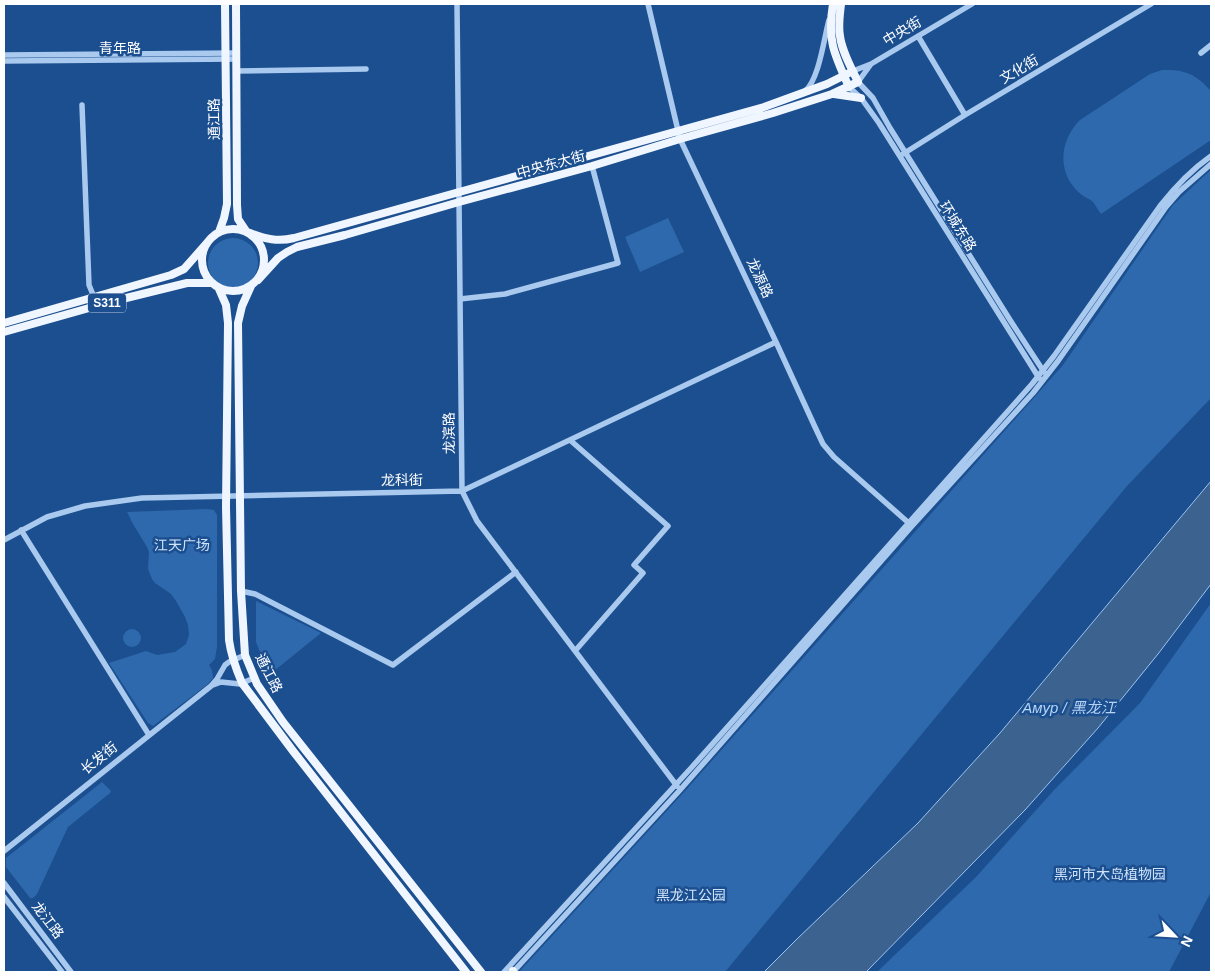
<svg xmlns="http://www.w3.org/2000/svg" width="1215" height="976" viewBox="0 0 1215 976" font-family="Helvetica,'Noto Sans SC',sans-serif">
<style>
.green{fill:#2e69ad}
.water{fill:#3c6290;stroke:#9cc4f0}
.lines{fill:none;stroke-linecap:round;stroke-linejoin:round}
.minor{stroke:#a9c9ee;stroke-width:5.5}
.major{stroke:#f0f6ff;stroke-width:8}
.labels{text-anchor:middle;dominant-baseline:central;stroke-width:5;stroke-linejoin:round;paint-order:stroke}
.shield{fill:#1b4f8f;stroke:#bbcadd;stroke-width:1}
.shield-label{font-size:12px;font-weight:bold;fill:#fff}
.street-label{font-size:14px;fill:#fff;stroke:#1b4f8f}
.park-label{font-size:14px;fill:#cfe3fa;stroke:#1b4f8f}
.water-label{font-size:15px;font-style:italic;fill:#b5d3f5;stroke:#1b4f8f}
</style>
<rect width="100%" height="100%" fill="#1b4f8f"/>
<path class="green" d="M1162 70C1184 69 1196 74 1210 90L1211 92V140L1101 214C1098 210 1095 204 1092 201 1091 200 1085 197 1085 197 1080 194 1076 190 1073 186 1057 165 1062 138 1080 120L1150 74Z
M1211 170V398L1127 486 725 972H519L685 791 1063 365 1173 205 1203 177Z
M668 218 684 252 640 272 625 237Z
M208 263a25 25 0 1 1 50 0a25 25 0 1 1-50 0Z
M207 509 214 510 217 515V647L215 659 209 665 212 670 213 678 208 684 153 726 148 723 109 663 146 651 157 655 175 652 186 644 189 635 188 625 185 617 176 601 171 594 155 583 152 579 148 569 149 552 147 547 133 524 127 512Z
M256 601 321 633 269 675 256 642Z
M1211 603V892L1169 972H877L976 877 1055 789 1140 703Z
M123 638a9 9 0 1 1 18 0a9 9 0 1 1-18 0Z
M102 782 111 791 110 793 68 827 37 894 33 898H30L6 867V858Z"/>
<path class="water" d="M1211 481V584L1158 654 1098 728 1025 810 866 972H764L797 939 918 823 1000 733Z"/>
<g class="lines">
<path class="minor" d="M457 4 462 491 477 521 677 786
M648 4 680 139 776 342 815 427 823 444 834 457 911 525
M918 36 965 115
M1201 53 1211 45
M4 55 236 53
M4 61 236 59
M871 64 972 4
M236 71 366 69
M853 71 871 64 858 82 873 98 890 128 1010 320 1044 372
M849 87 861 98 879 123 1039 378
M805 91C819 80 824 38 829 20
M82 105 89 285 94 297
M903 154 965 115 1151 4
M460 299 505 294 618 263 592 166
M570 440 668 526 634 565 643 573 575 651
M21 530 149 735
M4 540 47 517 85 506 142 498 462 491 776 342
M241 591 255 594 393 665 516 572
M213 685 221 682 240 684 254 678
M4 851 211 686 217 679 225 665 229 662 245 655
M4 883 71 972
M4 897 62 972
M504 972 692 767 1032 384 1054 356 1160 206C1175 187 1191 170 1211 156
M513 972 680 790 912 526 1033 393 1058 361 1166 207 1179 192 1211 164"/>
<path class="major" d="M236 4 237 205 238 219 246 231
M833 4C827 40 834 54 849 87
M834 94 861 98
M202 260a31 31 0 1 1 62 0a31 31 0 1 1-62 0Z
M219 232 224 218 227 204 225 4
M250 233C265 239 278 242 294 238L764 107 827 84 853 71
M258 280 278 258 287 252 297 247 345 235 459 202 592 166 680 139 773 113 832 94 858 82C851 67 842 52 840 36 838 26 840 14 841 4
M251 286 242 306 238 323 241 591 245 655 257 684 283 722 481 972
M219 289 226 305 228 323 226 507 229 640C231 655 236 669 242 683L293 751 466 972
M4 323 171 275 184 269 207 243
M4 332 114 301 187 283H212
M513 971V972"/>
</g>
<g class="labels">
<rect class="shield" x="88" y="293.5" width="38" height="19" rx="4"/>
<g class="shield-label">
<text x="107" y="303">S311</text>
</g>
<g class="street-label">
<text transform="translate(902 31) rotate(-31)">中央街</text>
<text x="120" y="48">青年路</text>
<text transform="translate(1019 69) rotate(-31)">文化街</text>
<text transform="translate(214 119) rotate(-91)">通江路</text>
<text transform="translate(551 164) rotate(-15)">中央东大街</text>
<text transform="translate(958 226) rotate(58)">环城东路</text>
<text transform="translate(760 278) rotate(65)">龙源路</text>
<text transform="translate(449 433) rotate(-91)">龙滨路</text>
<text transform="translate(402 480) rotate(-1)">龙科街</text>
<text transform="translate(269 673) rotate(63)">通江路</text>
<text transform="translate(99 758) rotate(-39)">长发街</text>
<text transform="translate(48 920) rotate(53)">龙江路</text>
</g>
<g class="park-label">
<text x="182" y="545">江天广场</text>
<text x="1110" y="874">黑河市大岛植物园</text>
<text x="691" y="895">黑龙江公园</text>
</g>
<g class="water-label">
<text x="1069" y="707">Амур / 黑龙江</text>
</g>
</g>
<rect width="1215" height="976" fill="none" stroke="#ffffff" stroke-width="10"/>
<g transform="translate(1175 936) rotate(115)" stroke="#1b4f8f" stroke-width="4" paint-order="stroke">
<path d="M0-4L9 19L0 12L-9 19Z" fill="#ffffff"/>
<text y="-8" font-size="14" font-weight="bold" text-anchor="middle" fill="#ffffff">N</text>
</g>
</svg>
